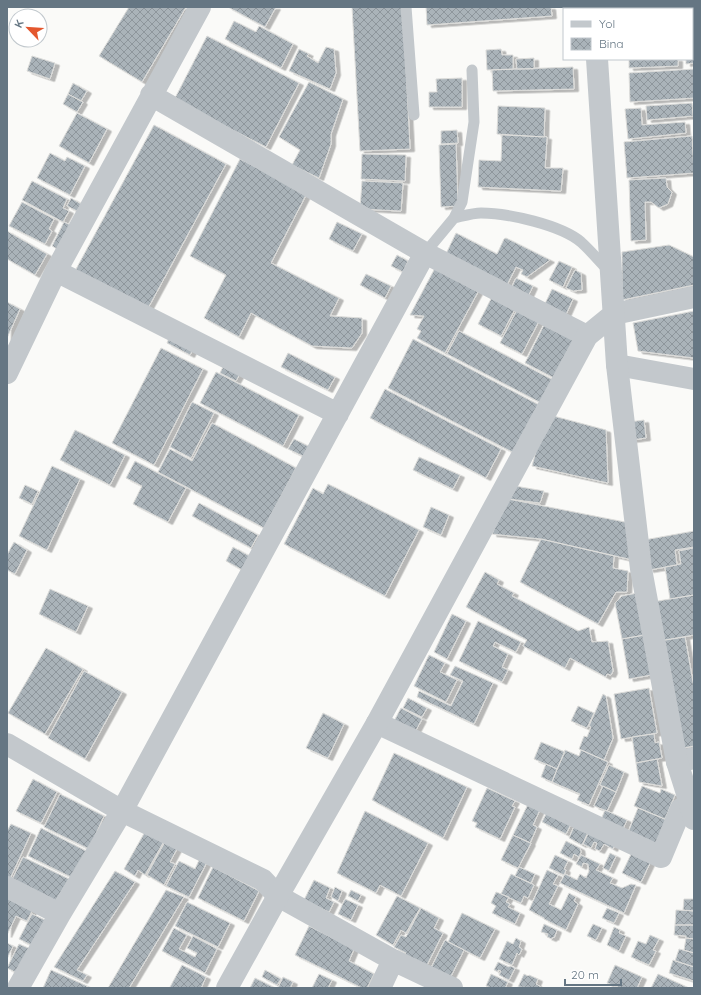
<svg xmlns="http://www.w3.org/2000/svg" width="701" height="995" viewBox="0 0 701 995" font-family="Quicksand,sans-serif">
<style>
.building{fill:url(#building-cross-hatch);stroke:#dcdcda;filter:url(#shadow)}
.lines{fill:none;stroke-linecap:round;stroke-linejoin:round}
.service{stroke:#c3c8cc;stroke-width:11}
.minor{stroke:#c3c8cc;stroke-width:22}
.tertiary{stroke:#c3c8cc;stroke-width:22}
</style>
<defs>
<pattern id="building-cross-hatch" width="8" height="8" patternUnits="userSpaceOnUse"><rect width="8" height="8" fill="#aab3b9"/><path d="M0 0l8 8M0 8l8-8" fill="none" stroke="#8e969c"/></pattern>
<filter id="shadow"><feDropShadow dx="4.5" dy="2.5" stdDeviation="0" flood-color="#0004"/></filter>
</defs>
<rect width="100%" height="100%" fill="#fafaf8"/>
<path class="building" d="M129 7H186L142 82 99 56Z
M228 7H276L265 27Z
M352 7H403L410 149 360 151Z
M426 7H551L552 16 427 25Z
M619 7H684V9H619Z
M691 7H694V25H692V9H691Z
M234 21 256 32 259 26 293 44 281 68 225 39Z
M692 29H694V63L686 64V59H692Z
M207 36 299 83 266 147 174 100Z
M326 47 334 49 336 73 330 89 289 71 299 49 309 54 307 56 318 63Z
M501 49 502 55H513V69L487 70 486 50Z
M32 56 55 63 50 79 27 71Z
M534 58V69H517L516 59Z
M629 59H678V66L629 68Z
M573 67 574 89 493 91 492 70Z
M694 69V98L630 102 629 73Z
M462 78V107H429V92H437L436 79Z
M309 82 343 99 331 134V144L319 178 292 165 300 150 279 137Z
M73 83 87 91 81 101 68 94Z
M68 94 83 102 77 112 63 104Z
M692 103 693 116 647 120 646 106Z
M498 106 545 108 544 137 497 134Z
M641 108 642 125 685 122 686 133 628 139 625 109Z
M77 113 107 129 89 163 59 146Z
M154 125 226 164 147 310 75 271Z
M457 130 458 143 441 144V131Z
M502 135 547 137 545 168H563L561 191 478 187 479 160 501 161Z
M692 136 694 173 627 178 624 142Z
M456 144 458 206 441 207 439 145Z
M50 153 65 161 67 157 85 166 70 195 37 178Z
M362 154 406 155 405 181 361 179Z
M240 159 307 193 271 263 339 298 330 316 362 318V333L352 348 312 346 251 313 239 337 204 318 226 275 190 256Z
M666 178 667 187 672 192 668 204 659 208 651 202H645L646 240 631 241 629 180Z
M32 181 67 199 63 208 69 211 63 222 22 200Z
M362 181 403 183 401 211 360 209Z
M71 198 81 204 77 211 67 206Z
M22 202 54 219 49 229 52 231 45 244 9 226Z
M64 222 77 228 64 253 52 246Z
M337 222 362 234 353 251 329 239Z
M7 231 47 254 35 275 7 259Z
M456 233 497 254 504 239 506 238 550 260 527 277 521 274 523 270 516 267 504 291 443 260Z
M669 245 694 257V285L622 300V252Z
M397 255 408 261 403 272 391 266Z
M559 261 572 267 563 287 549 280Z
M435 268 478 292 445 353 417 338 421 331 417 329 424 316 410 315Z
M575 270 581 273 582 290 573 291 566 288Z
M366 274 391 286 385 298 360 285Z
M516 278 533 286 526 301 509 293Z
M552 289 573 299 564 319 543 308Z
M492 297 515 309 501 336 478 324Z
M7 302 20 309 7 338Z
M517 310 539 321 522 354 500 343Z
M694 311V358L638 351 633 323Z
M545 323 575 339 554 378 525 363Z
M459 331 557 382 545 405 447 354Z
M171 333 195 345 190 355 167 343Z
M413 339 543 407 518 455 388 388Z
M161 348 203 369 154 465 112 443Z
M288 353 335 377 328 390 281 367Z
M226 361 242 370 236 381 220 373Z
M216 372 299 415 283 446 200 403Z
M385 389 501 449 486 478 370 418Z
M192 402 214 413 191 458 170 447Z
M546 414 606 430 608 483 532 466Z
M644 420 646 438 631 440 629 422Z
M212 423 296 468 264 528 158 472 170 449 192 461Z
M75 430 125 455 110 485 60 460Z
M294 439 314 449 309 459 288 449Z
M419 457 460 475 453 489 413 470Z
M135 461 186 488 168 522 133 504 142 486 126 478Z
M52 466 80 479 47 550 19 536Z
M328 484 419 530 385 596 284 544 313 488 323 494Z
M25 485 38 491 32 504 19 498Z
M515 486 544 491 540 503 509 499Z
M508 499 635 524 633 560 541 539 492 534Z
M199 503 258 535 251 548 192 516Z
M431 507 449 515 441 535 423 527Z
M694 531V547L675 550 677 565 649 570 644 540Z
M541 539 614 556 613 568 628 571 627 592H616L598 624 520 582Z
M14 542 27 550 15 574 7 570V555Z
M233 547 253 558 246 572 226 561Z
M694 548V595L670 599 665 567 681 564 679 551Z
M485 572 499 580 497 584 514 593 512 596 578 631 589 627 592 642 608 641 613 671 611 675 607 674 606 677 570 658 565 668 523 646 527 640 466 607Z
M50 589 88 606 76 632 39 614Z
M643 592 651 634 622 639 615 603 622 596Z
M694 595V635L659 641 652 602Z
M452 614 466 621 447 659 434 652Z
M478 621 521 642 516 652 495 642 493 646 508 654 502 667 508 670 502 682 459 661Z
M644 635 651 675 629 679 622 639Z
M685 637 694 688V746L678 749 659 641Z
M46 648 83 669 45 734 8 713Z
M429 655 445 663 440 672 457 680 446 702 414 686Z
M455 666 493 683 474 724 417 697 419 691 451 706 463 681 450 675Z
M84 671 122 692 85 759 48 738Z
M649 688 657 733 621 739 614 694Z
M603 694 606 696 613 738 604 760 579 749 584 736 587 737 591 727 589 726Z
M408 698 427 708 422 717 403 708Z
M578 706 594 713 587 728 571 721Z
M401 708 422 719 415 732 394 721Z
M323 713 344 724 328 758 306 748Z
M654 734 655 743 659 742 662 758 636 763 632 737Z
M541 742 565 752 557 769 534 759Z
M565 750 579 756 581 750 608 762 589 805 577 800 580 794 552 782Z
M394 753 467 787 443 838 372 800Z
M657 759 662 786 639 782 636 763Z
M546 764 557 769 552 782 541 777Z
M609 765 624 772 616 792 600 785Z
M33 779 57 792 41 823 16 811Z
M603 786 616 792 607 811 594 806Z
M642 786 660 793 661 789 675 795 665 819 634 806Z
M487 788 515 801 512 806 515 807 500 839 475 827 477 823 472 821Z
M60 794 104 816 89 849 44 827Z
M531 798 543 803 533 825 537 827 530 843 513 835Z
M549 808 573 820 566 834 542 822Z
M638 808 669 821 656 852 627 835Z
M605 810 627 820 622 831 600 822Z
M365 811 428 843 401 896 380 885 376 893 337 873Z
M576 822 590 828 582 845 569 838Z
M11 824 31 833 9 881 7 880V831Z
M41 828 88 852 71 877 28 856Z
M146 830 164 841 145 875 138 870 135 876 124 869Z
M589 832 615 844 613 849 604 844 600 851 595 849 597 843 594 842 591 848 583 844Z
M513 835 531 843 518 868 501 860Z
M166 840 178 847 170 862 175 864 164 885 147 875Z
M566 841 580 848 581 852 579 857 574 854 572 859 560 853Z
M634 848 651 861 641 882 622 873Z
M610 853 616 856 609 871 603 868Z
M555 855 568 861 564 869 566 870 564 875 549 868Z
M581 855 600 864 596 870 613 878 610 883 622 888 631 884 636 885 624 913 560 883 565 874 577 880 580 874 586 878 589 871 588 864 583 863 582 867 576 864Z
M23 857 69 879 53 905 10 884Z
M200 858 207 862 189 897 166 886 179 861 195 869Z
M213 867 259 891 244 921 198 898Z
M519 867 535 874 531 883 515 876Z
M547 870 558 875 553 884 558 886 549 904 561 910 569 893 576 897 574 901 578 904 566 930 544 919V918L529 910Z
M115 871 135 882 77 970 87 975 83 981 54 967Z
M511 874 534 885 528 898 524 896 521 903 501 894Z
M314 880 330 888 326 898 334 902 329 912 304 900Z
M335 887 342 891 338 901 331 897Z
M166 890 184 897 129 988H108Z
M351 890 361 895 358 901 348 896Z
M496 892 509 897 506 902 510 904 508 907 520 913 515 924 492 913 496 906 491 903Z
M397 896 420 908 406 933 401 930 393 945 376 935Z
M7 897 35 905 27 921 16 916 7 935Z
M345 899 358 905 351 920 338 914Z
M684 899H694V911L683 910Z
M187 902 230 923 218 947 175 926Z
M421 908 439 918 434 928 443 933 425 969 403 957 406 953 394 947 401 935 406 937Z
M607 908 619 913 614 923 602 918Z
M676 910 694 911V925H675Z
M462 913 495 929 480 958 448 942Z
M32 914 45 920 33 946 19 939Z
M544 924 557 930 554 938 553 937 552 939 547 937 548 934 541 932Z
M593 924 602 928 596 940 587 936Z
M675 925H694V939L686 938V936L674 935Z
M309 926 354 949 349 961 374 974 367 988H362L295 955Z
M614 927 620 930 619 933 626 936 619 951 607 945Z
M174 928 187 935 179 949 195 957 197 953 187 948 193 936 217 949 205 973 162 951Z
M650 935 659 939 653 950 656 951 649 965 631 957 638 941 646 944Z
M516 938 521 941 519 947 522 949 519 955 517 953 512 965 499 959 507 941 513 944Z
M686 938 694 939V953L684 950Z
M445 940 464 950 450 978 431 968Z
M7 943 13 946 7 959Z
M19 944 35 951 23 976 7 968Z
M679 949 694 953V967L675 961Z
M673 960 694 967V981L669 973Z
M498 962 509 967 510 966 515 968 509 980 499 975 501 971 498 970V972L494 970Z
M182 965 206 977 201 988H172L170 987Z
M615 965 642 977 637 988H621L607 983Z
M51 970 87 986 86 988H43Z
M265 970 281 979 277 985 262 977Z
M319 974 332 980 328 988H312Z
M491 974 508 982 505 988H491L486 986Z
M524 974 528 976 529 975 538 979 536 984 541 987 540 988 518 987Z
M658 974 689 988H651Z
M283 977 293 982 290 988H278Z
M255 978 275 988H250Z"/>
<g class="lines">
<path class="service" d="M406 7 414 115
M454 218C463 216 473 213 481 213 508 213 561 225 581 242 591 251 600 262 609 271
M425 253 454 218 462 202 474 122 472 70"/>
<path class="minor" d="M151 95 425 253 587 336
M56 271 338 414
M614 314 694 297
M617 365 694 379
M7 373 56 271 200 7
M377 723 661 857 681 809 690 803
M7 744 122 811 263 880 278 896 393 960 452 988
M677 762 694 758
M7 887 60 914
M18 988 60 914 122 811 425 253
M380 988 393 960"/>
<path class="tertiary" d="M594 7V9
M597 59 617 365 641 569 677 762 690 803 694 819
M227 988 278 896 377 723 587 336 614 314"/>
</g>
<rect width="701" height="995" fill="none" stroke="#657683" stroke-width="16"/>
<rect x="563" y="8" width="130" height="52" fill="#ffffff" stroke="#c1c8cd"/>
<rect x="571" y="21" width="20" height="6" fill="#c3c8cc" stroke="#c1c8cd"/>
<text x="599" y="28" font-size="12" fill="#657683">Yol</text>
<rect x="571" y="38" width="20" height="12" fill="url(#building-cross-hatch)" stroke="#c1c8cd"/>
<text x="599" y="48" font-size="12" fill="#657683">Bina</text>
<g transform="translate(28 28) rotate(295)"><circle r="19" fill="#ffffff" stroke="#c1c8cd"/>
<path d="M0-3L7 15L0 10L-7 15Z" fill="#e4572e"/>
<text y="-6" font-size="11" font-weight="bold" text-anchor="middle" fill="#657683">K</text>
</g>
<path d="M565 979v6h56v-6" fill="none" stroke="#657683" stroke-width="2"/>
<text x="571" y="979" font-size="12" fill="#657683" stroke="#ffffff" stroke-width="3" paint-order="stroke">20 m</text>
</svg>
